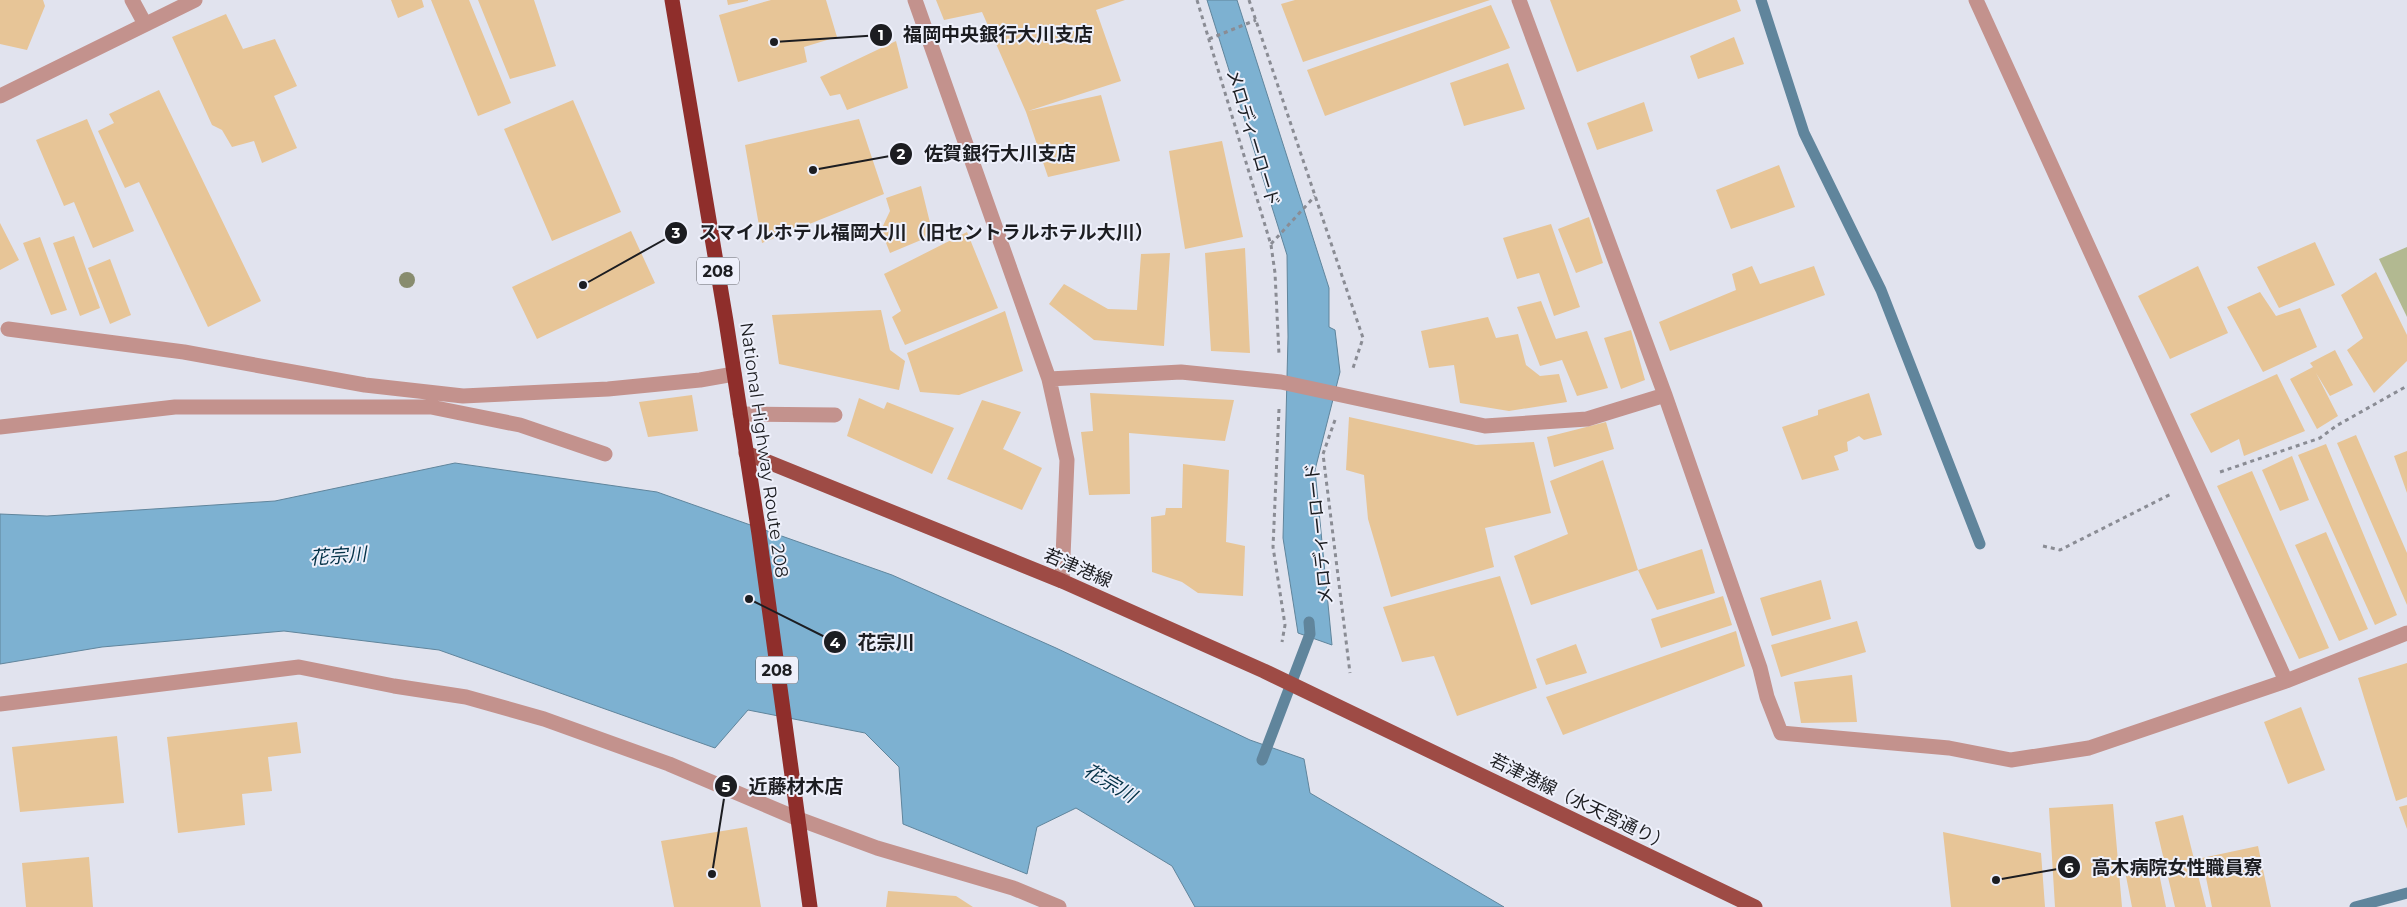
<svg xmlns="http://www.w3.org/2000/svg" width="2407" height="907" viewBox="0 0 2407 907" font-family="Montserrat,'Noto Sans JP',sans-serif">
<style>
.green{fill:#b2b991}
.water{fill:#7db1d1;stroke:#60859c}
.lines{fill:none;stroke-linecap:round;stroke-linejoin:round}
.stream{stroke:#60859c;stroke-width:11}
.building{fill:#e7c597}
.path{stroke:#8a8c94;stroke-width:3;stroke-dasharray:4 4;stroke-linecap:butt}
.minor{stroke:#c3928d;stroke-width:15}
.major{stroke:#9e4b45;stroke-width:15}
.highway{stroke:#8f2e2b;stroke-width:15}
.tree{fill:#888c6e}
.labels{text-anchor:middle;dominant-baseline:central;stroke-width:4;stroke-linejoin:round;paint-order:stroke}
.shield{fill:#eef0fb;stroke:#5b5c62;stroke-width:1}
.shield-label{font-size:16px;font-weight:bold;fill:#1c1d21}
.street-label{font-size:18px;fill:#1c1d21;stroke:#eef0fb}
.water-label{font-size:19px;font-style:italic;fill:#033147;stroke:#eef0fb}
.leader{fill:none;stroke:#1c1d21;stroke-width:2}
.callout-dot{fill:#1c1d21;stroke:#eef0fb;stroke-width:2}
.mark-label{font-size:15px;text-anchor:middle;font-weight:bold;fill:#fff}
.callout-label{font-size:19px;text-anchor:middle;font-weight:bold;fill:#1c1d21;stroke:#eef0fb;stroke-width:4;stroke-linejoin:round;paint-order:stroke}
</style>
<rect width="100%" height="100%" fill="#e1e3ee"/>
<path class="green" d="M2407 247V317L2379 259Z"/>
<path class="water" d="M1207 0H1237L1329 288V327L1335 330 1340 372 1315 470 1332 645 1298 633 1283 538 1288 337 1287 255Z
M455 463 657 492 892 575 1056 648 1250 740 1304 759 1310 793 1504 907H1195L1172 866 1076 808 1037 827 1027 874 903 824 899 767 865 733 748 710 715 748 439 650 284 631 102 647 0 664V514L47 516 275 501Z"/>
<g class="lines">
<path class="stream" d="M1761 0 1804 133 1881 290 1980 544
M1262 760 1310 634 1309 622
M2355 907 2407 893"/>
</g>
<path class="building" d="M0 0H43L45 6 27 50 0 44Z
M391 0H422L424 7 398 18Z
M431 0H469L511 103 478 116Z
M478 0H534L556 66 510 79Z
M727 0H748V1L728 5Z
M771 0H826L837 37 804 47 807 62 738 82 719 15Z
M936 0H1125L1096 10 1121 81 1028 111 1101 95 1120 161 1048 177 1026 112 982 12 944 20Z
M1295 0H1490L1303 62 1281 4Z
M1550 0H1737L1741 11 1577 72Z
M1491 5 1510 48 1325 116 1307 70Z
M226 14 243 49 275 39 297 86 274 96 297 148 262 163 254 141 232 147 222 130 212 125 172 37Z
M1734 37 1744 64 1698 79 1690 56Z
M896 41 908 88 847 110 840 94 830 96 820 77Z
M1508 63 1525 109 1464 126 1450 83Z
M159 90 261 301 208 327 139 182 125 188 98 131 114 123 109 114Z
M573 100 621 212 552 241 504 129Z
M1644 102 1653 131 1597 150 1587 123Z
M87 119 134 231 93 248 74 202 64 206 36 140Z
M859 119 884 194 762 243 745 145Z
M1222 141 1243 237 1185 249 1169 151Z
M1779 165 1795 207 1731 229 1716 190Z
M921 186 933 235 890 253 881 230 890 211 886 198Z
M1589 217 1603 263 1576 273 1558 229Z
M0 223 19 260 0 270Z
M1551 224 1580 307 1554 316 1539 273 1517 279 1503 238Z
M631 231 655 283 537 339 512 287Z
M967 232 998 308 905 345 892 317 901 311 884 274Z
M74 236 100 308 80 316 53 243Z
M40 237 67 310 51 315 23 243Z
M2315 242 2335 285 2279 308 2257 267Z
M1245 248 1250 353 1211 351 1205 253Z
M1170 253 1164 346 1094 340 1049 304 1064 284 1108 309 1137 310 1141 254Z
M110 259 131 315 110 324 88 268Z
M1752 266 1760 284 1814 266 1825 295 1670 351 1659 322 1736 290 1732 274Z
M2198 266 2228 333 2170 359 2138 296Z
M2376 272 2407 335V361L2374 393 2347 350 2363 338 2341 295Z
M2260 292 2276 316 2300 308 2317 347 2263 372 2227 307Z
M1541 301 1556 339 1587 331 1608 388 1577 396 1562 360 1540 366 1517 307Z
M881 310 890 350 905 361 899 390 779 364 772 315Z
M1005 311 1023 371 959 395 920 392 907 353Z
M1488 317 1496 338 1518 334 1526 365 1540 376 1559 374 1567 402 1509 411 1460 403 1454 365 1429 368 1421 331Z
M1631 330 1645 380 1621 389 1604 338Z
M2335 350 2353 385 2330 396 2316 373 2338 416 2317 429 2290 379 2313 367 2310 363Z
M2277 374 2305 431 2244 456 2239 439 2211 453 2190 414Z
M1090 393 1234 400 1225 441 1129 433 1130 494 1089 495 1081 432 1093 431Z
M1869 393 1882 435 1864 440 1859 436 1847 442 1848 451 1834 456 1839 470 1802 480 1782 427 1818 415V410Z
M692 395 698 431 648 437 639 402Z
M859 398 884 409 887 402 954 428 932 474 847 436Z
M982 400 1021 412 1003 449 1042 468 1022 510 947 479Z
M1349 417 1476 445 1534 442 1551 513 1485 528 1494 567 1391 597 1368 519 1364 475 1346 470Z
M1606 422 1614 449 1554 467 1547 437Z
M2356 435 2407 553V605L2337 443Z
M2326 444 2397 615 2375 625 2298 455Z
M2407 451V493L2394 456Z
M2292 456 2309 500 2280 511 2262 470Z
M1603 460 1638 570 1531 605 1514 556 1568 534 1550 481Z
M1183 464 1229 470 1226 542 1245 546 1243 596 1198 593 1182 582 1152 572 1151 517 1165 515 1166 508H1182Z
M2252 471 2329 648 2299 659 2217 486Z
M2326 532 2368 629 2339 641 2295 545Z
M1702 549 1715 593 1657 610 1638 570Z
M1500 576 1537 688 1457 716 1434 656 1402 662 1383 607Z
M1821 580 1831 619 1772 636 1760 598Z
M1723 596 1732 625 1661 648 1651 619Z
M1857 621 1866 652 1781 677 1771 645Z
M1736 631 1745 666 1563 735 1546 697Z
M1576 644 1587 673 1546 685 1536 659Z
M2407 663V797L2396 801 2358 678Z
M1852 675 1857 722 1801 723 1794 682Z
M2301 707 2325 770 2288 784 2264 722Z
M297 722 301 753 268 757 272 791 242 794 245 825 178 833 167 737Z
M117 736 124 803 20 812 12 747Z
M2113 804 2122 907H2055L2049 808Z
M2407 805V829L2399 807Z
M2183 815 2206 907H2175L2155 822Z
M747 827 761 907H674L661 841Z
M1943 832 2041 853 2045 907H1951Z
M2258 846 2271 907H2212L2202 858Z
M89 857 93 907H26L22 863Z
M2156 859 2166 907H2132L2125 871Z
M888 891 956 896 973 907H886Z"/>
<g class="lines">
<path class="path" d="M1197 0 1271 245 1275 273 1279 355
M1249 0 1363 338 1352 371
M1209 39 1256 20
M1271 244 1315 196
M1279 409 1273 547 1285 625 1282 642
M1335 420 1323 454 1350 673
M2220 472 2320 438 2336 426 2407 386
M2043 546 2060 550 2171 494"/>
<path class="minor" d="M132 0 145 24
M915 0 1049 379 1067 460 1062 581
M1519 0 1665 395 1760 668 1767 697 1781 733 1949 748 2011 760 2089 748 2286 681 2407 633
M1976 0 2286 681
M0 96 195 0
M8 329 184 352 365 385 463 396 608 389 700 380 734 374
M1049 379 1181 372 1281 382 1485 426 1587 419 1665 395
M740 414 835 415
M0 427 175 407H431L520 425 605 454
M0 704 299 667 394 686 466 697 544 719 669 764 796 818 877 848 1013 888 1059 907"/>
<path class="major" d="M746 453 1062 581 1264 671 1755 907"/>
<path class="highway" d="M672 0 726 321 759 534 810 907"/>
</g>
<circle class="tree" cx="407" cy="280" r="8"/>
<g class="labels">
<g class="shield">
<rect x="697" y="257.5" width="42" height="27" rx="4"/>
<rect x="756" y="656.5" width="42" height="27" rx="4"/>
</g>
<g class="shield-label">
<text x="718" y="271">208</text>
<text x="777" y="670">208</text>
</g>
<g class="street-label">
<text transform="translate(1253 138) rotate(73)">メロディーロード</text>
<text transform="translate(764 450) rotate(82)">National Highway Route 208</text>
<text transform="translate(1319 534) rotate(-96)">メロディーロード</text>
<text transform="translate(1078 568) rotate(23)">若津港線</text>
<text transform="translate(1580 802) rotate(26)">若津港線（水天宮通り）</text>
</g>
<g class="water-label">
<text transform="translate(338 556) rotate(-4)">花宗川</text>
<text transform="translate(1110 783) rotate(31)">花宗川</text>
</g>
</g>
<path class="leader" d="M774 42L881 35M813 170L901 154M583 285L676 233M749 599L835 642M712 874L726 786M1996 880L2069 867"/>
<g class="callout-dot">
<circle cx="774" cy="42" r="5"/>
<circle cx="813" cy="170" r="5"/>
<circle cx="583" cy="285" r="5"/>
<circle cx="749" cy="599" r="5"/>
<circle cx="712" cy="874" r="5"/>
<circle cx="1996" cy="880" r="5"/>
<circle cx="881" cy="35" r="12"/>
<circle cx="901" cy="154" r="12"/>
<circle cx="676" cy="233" r="12"/>
<circle cx="835" cy="642" r="12"/>
<circle cx="726" cy="786" r="12"/>
<circle cx="2069" cy="867" r="12"/>
</g>
<g class="mark-label">
<text x="881" y="40">1</text>
<text x="901" y="159">2</text>
<text x="676" y="238">3</text>
<text x="835" y="648">4</text>
<text x="726" y="792">5</text>
<text x="2069" y="873">6</text>
</g>
<g class="callout-label">
<text x="998" y="41">福岡中央銀行大川支店</text>
<text x="1000" y="160">佐賀銀行大川支店</text>
<text x="926" y="239">スマイルホテル福岡大川（旧セントラルホテル大川）</text>
<text x="886" y="649">花宗川</text>
<text x="796" y="793">近藤材木店</text>
<text x="2177" y="874">高木病院女性職員寮</text>
</g>
</svg>
